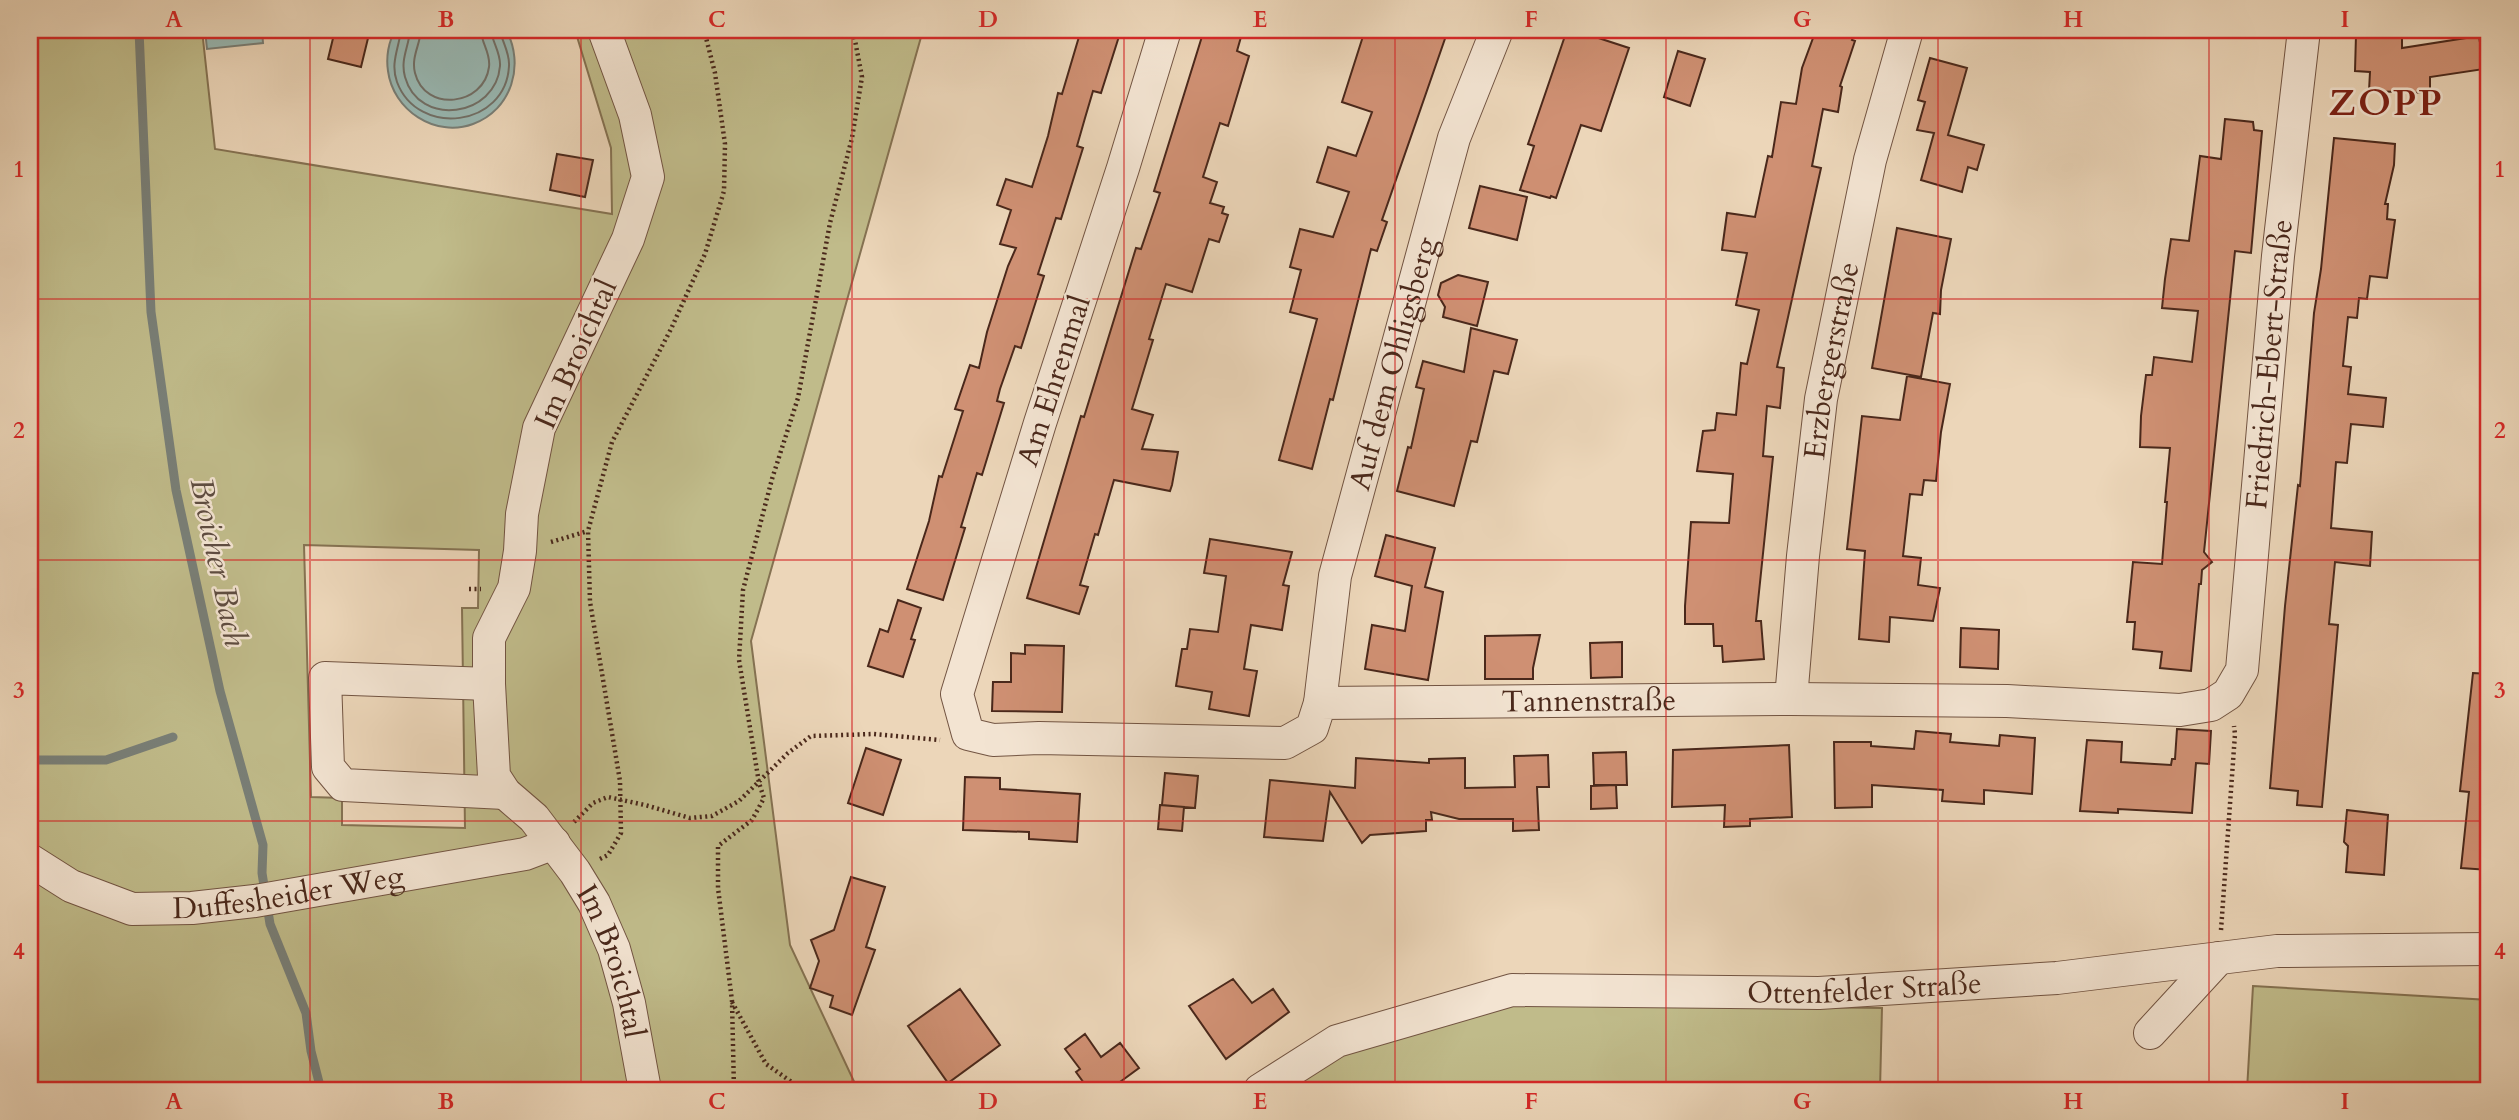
<svg xmlns="http://www.w3.org/2000/svg" width="2519" height="1120" viewBox="0 0 2519 1120" font-family="Cardo,serif">
<style>
.green{fill:#c0bb8a;stroke:#857252;stroke-width:2;fill-rule:evenodd}
.water{fill:#99b9b4;stroke:#797f77;stroke-width:2}
.lines{fill:none;stroke-linecap:round;stroke-linejoin:round}
.shore{stroke:#727068;stroke-width:2}
.stream{stroke:#797f77;stroke-width:9}
.building{fill:#cf9073;stroke:#4a281b;stroke-width:2}
.minor-casing{stroke:#725442;stroke-width:34}
.path{stroke:#4a281b;stroke-width:4.5;stroke-dasharray:2 3.5;stroke-linecap:butt}
.minor{stroke:#f3e4d2;stroke-width:32}
.grid{fill:none;stroke:#d62828;stroke-width:2;stroke-opacity:0.55}
.labels{text-anchor:middle;dominant-baseline:central;stroke-width:5;stroke-linejoin:round;paint-order:stroke}
.street-label{font-size:30px;fill:#4a281b;stroke:#f3e4d2}
.water-label{font-size:32px;font-style:italic;fill:#5e4c41;stroke:#f3e4d2}
.district-label{font-size:37px;font-weight:bold;letter-spacing:2px;fill:#7a1f14;stroke:#f3e4d2}
.neatline{fill:none;stroke:#d62828;stroke-width:2.5}
.grid-label{font-size:23px;text-anchor:middle;font-weight:bold;fill:#d62828}
</style>
<rect width="100%" height="100%" fill="#ecd6b9"/>
<filter id="stains"><feTurbulence type="fractalNoise" baseFrequency=".00286" numOctaves="4"/><feColorMatrix values="0 0 0 0 .2 0 0 0 0 .09 0 0 0 0 .02 0 0 0 .5 -.17"/></filter>
<radialGradient id="worn" r=".72"><stop offset=".6" stop-color="#630" stop-opacity="0"/><stop offset="1" stop-color="#630" stop-opacity=".3"/></radialGradient>
<path class="green" d="M36 30H202L215 149 612 214 611 148 575 30H923L751 641 790 945 858 1090H30V348L37 310ZM304 545 479 550 478 608H462L465 828 342 825V798L311 797Z
M2253 986 2489 1000V1090H2247Z
M1514 1004 1882 1008 1880 1090H1285L1341 1054Z"/>
<path class="water" d="M205 30H262L263 43 207 49Z
M396 30H506C525 64 512 110 473 124 435 138 393 110 388 71 386 58 388 41 396 30Z"/>
<g class="lines">
<path class="shore" d="M401 30C399 48 390 63 397 82 418 138 506 127 509 66 510 53 502 42 500 30
M410 30C409 47 400 59 405 77 419 128 496 117 500 66 501 53 492 42 491 30
M421 30C420 45 411 57 415 73 425 113 484 106 489 67 491 53 481 43 481 30"/>
<path class="stream" d="M139 30 151 312 176 490 220 691 263 845 262 873 270 924 306 1013 311 1051 321 1090
M30 760H106L173 737"/>
</g>
<path class="building" d="M335 30H370L361 67 328 59Z
M1081 30H1121L1101 93 1093 91 1085 118 1077 146 1083 148 1061 219 1056 218 1038 274 1044 276 1021 348 1015 346 1000 389 997 401 1004 403 982 475 977 473 961 527 965 528 943 600 907 589 929 521 939 476 942 477 963 411 955 409 970 365 979 368 987 332 1008 266 1016 248 1000 244 1011 210 997 205 1006 179 1032 187 1048 136 1058 93 1062 94Z
M1204 30H1243L1237 51 1249 56 1228 126 1220 123 1203 177 1217 182 1210 203 1224 207 1222 213 1228 215 1219 242 1209 239 1192 292 1166 284 1149 339 1153 340 1132 409 1153 415 1142 449 1178 452 1172 485 1170 491 1114 480 1098 535 1095 534 1080 585 1088 587 1079 614 1027 598 1081 416 1084 417 1136 248 1141 249 1160 193 1154 191Z
M1365 30H1448L1382 220 1387 222 1377 251 1371 249 1333 400 1330 399 1312 469 1279 460 1317 319 1290 312 1301 270 1290 267 1300 229 1333 237 1349 192 1317 182 1328 147 1356 156 1372 112 1342 102Z
M1567 30H1574L1629 48 1601 131 1581 125 1556 198 1551 196 1550 198 1520 190 1534 146 1528 144Z
M1816 30H1856L1852 40 1855 41 1840 86 1842 87 1838 112 1823 109 1812 166 1821 168 1777 367 1784 368 1780 408 1767 406 1763 456 1773 457 1756 621H1761L1764 659 1723 662 1722 646H1714L1713 624H1685V606L1691 522 1729 523 1733 474 1697 471 1703 431 1715 430 1717 413 1736 415 1741 363 1747 364 1759 310 1736 305 1747 253 1722 250 1727 213 1755 217 1768 156 1772 157 1781 102 1796 104 1802 68Z
M2356 35 2402 37V48L2479 36 2484 69 2430 77V93L2369 91 2370 72 2355 71Z
M1678 51 1705 59 1690 106 1664 97Z
M1930 58 1967 68 1948 135 1984 145 1977 170 1968 167 1962 192 1921 180 1934 133 1917 130 1925 102 1918 100Z
M2225 119 2253 122 2254 130 2262 131 2251 253 2235 251 2204 552 2212 562 2202 570 2201 584H2199L2191 671 2160 668 2162 652 2133 649 2135 622H2127L2133 562 2162 564 2167 502H2165L2170 448 2140 447 2141 416 2146 375H2152L2154 357 2192 362 2198 311 2162 308 2165 279 2171 239 2189 241 2200 156 2221 159Z
M2334 138 2395 144 2394 165 2385 204H2388L2387 219 2395 220 2387 278 2370 276 2367 299 2359 298 2357 318 2348 317 2343 366 2351 367 2348 394 2386 398 2383 427 2351 424 2347 463 2336 462 2331 528 2372 532 2370 566 2335 562 2329 624 2338 625 2322 807 2297 805 2298 791 2270 788 2285 606 2298 485 2300 486 2314 313 2321 269Z
M557 154 593 160 585 197 550 190Z
M1480 186 1527 197 1517 240 1469 228Z
M1897 228 1951 239 1941 290 1940 314 1933 313 1921 377 1872 368Z
M1458 275 1488 282 1477 326 1443 317 1445 307 1438 295 1441 283Z
M1471 328 1517 340 1508 374 1494 371 1477 442 1471 441 1454 506 1397 491 1408 447 1411 448 1424 389 1416 387 1423 361 1464 372Z
M1907 376 1950 384 1941 432 1936 481 1924 480 1922 495 1910 494 1903 556 1921 558 1918 585 1940 588 1933 621 1890 617 1889 642 1859 639 1865 551 1847 549 1862 416 1900 420Z
M1386 535 1435 548 1425 587 1443 592 1428 680 1365 669 1372 625 1405 631 1412 586 1375 576Z
M1210 539 1292 552 1283 585 1289 586 1282 630 1251 625 1244 669 1257 671 1249 716 1209 709 1212 692 1176 686 1182 649H1187L1190 629 1218 632 1226 576 1204 573Z
M898 600 921 608 911 639 915 640 903 677 868 666 880 629 888 632Z
M1961 628 1999 630 1998 669 1960 667Z
M1540 635 1533 668V679H1485V636Z
M1622 642V677L1591 678 1590 643Z
M1025 645 1064 646 1062 712 992 711 993 682H1011V653L1025 654Z
M2473 673 2489 674V870L2461 868 2469 792 2460 791Z
M2177 729 2211 731 2209 764 2196 763 2192 813 2118 809V813L2080 811 2087 740 2122 742 2121 762 2171 765 2172 759H2175Z
M1916 731 1951 734 1950 742 1999 746 2000 735 2035 738 2032 794 1984 790V804L1942 801 1943 790 1872 785V807L1835 808 1834 742H1871V746L1914 749Z
M1789 745 1792 817 1750 819V826L1724 827 1725 805 1672 807 1673 750Z
M866 748 901 760 883 815 848 803Z
M1626 752 1627 785H1594L1593 753Z
M1548 755 1549 787H1537L1539 830 1513 831V819H1459L1431 812 1432 820H1426V831L1370 835 1362 843 1330 792 1323 841 1264 837 1270 780 1355 788 1356 758 1429 763V759L1465 758V788L1515 787 1514 756Z
M1165 773 1198 776 1195 808 1162 805Z
M965 777 1000 778V789L1080 794 1077 842 1029 839V832L963 830Z
M1616 785 1617 808 1591 809V786Z
M1160 805 1184 807 1182 831 1158 829Z
M2347 810 2388 815 2384 875 2346 872 2348 846 2344 842Z
M851 877 885 887 866 947 875 950 852 1015 830 1007 833 996 810 988 819 961 811 940 834 930Z
M1233 979 1252 1003 1273 989 1289 1012 1226 1059 1189 1006Z
M960 989 1000 1045 948 1083 908 1026Z
M1085 1034 1101 1057 1120 1043 1139 1068 1109 1090H1089L1076 1072 1080 1069 1065 1049Z"/>
<g class="lines">
<g class="minor-casing">
<g id="minor">
<path id="s1" d="M604 30 635 115 648 177 628 239 539 428 522 514 520 551 514 588 489 638V684L494 776 505 793 534 818 575 872 594 903 614 949 629 1003 645 1090"/>
<path id="s2" d="M1165 30 1123 168 1040 423 957 694 968 734 993 740 1039 738 1285 743 1312 728 1320 703 1791 699 2007 701 2180 710 2211 705 2228 694 2242 670 2278 256 2304 30"/>
<path d="M489 684 325 678 328 767 343 785 505 793"/>
<path id="s3" d="M1791 699 1803 556 1821 399 1870 160 1907 30"/>
<path id="s4" d="M1320 703 1335 576 1454 138 1497 30"/>
<path id="s5" d="M30 860 71 886 132 909 192 908 255 901 525 854 554 843"/>
<path d="M2150 1033 2219 958"/>
<path id="s6" d="M1260 1090 1337 1041 1512 990 1819 993 2057 978 2277 951 2489 949"/>
</g>
</g>
<path class="path" d="M551 542 588 531
M469 589H481
M574 822 593 803 608 797 645 805 690 818 712 816 739 801 788 753 811 736 874 734 940 740
M600 859 608 855 621 833 620 781 590 602 588 531 612 442 671 329 705 254 724 191 725 144 715 73 704 30
M2221 930 2235 734 2234 726
M732 1002 766 1064 803 1090
M734 1090 732 1001 718 888V846L752 820 764 798 759 783 739 660 743 590 772 479 798 398 830 223 852 138 862 77 853 30"/>
<use href="#minor" class="minor"/>
</g>
<path class="grid" d="M310 30V1090M581 30V1090M852 30V1090M1124 30V1090M1395 30V1090M1666 30V1090M1938 30V1090M2209 30V1090M30 299H2489M30 560H2489M30 821H2489"/>
<g class="labels">
<g class="street-label">
<text transform="translate(576 354) rotate(-66)">Im Broichtal</text>
<text stroke="none"><textPath href="#s3" startOffset="341">Erzbergerstraße</textPath></text>
<text stroke="none"><textPath href="#s4" startOffset="348">Auf dem Ohligsberg</textPath></text>
<text stroke="none"><textPath href="#s2" startOffset="2359">Friedrich-Ebert-Straße</textPath></text>
<text transform="translate(1054 381) rotate(-72)">Am Ehrenmal</text>
<text stroke="none"><textPath href="#s2" startOffset="1381">Tannenstraße</textPath></text>
<text stroke="none"><textPath href="#s5" startOffset="271">Duffesheider Weg</textPath></text>
<text stroke="none"><textPath href="#s1" startOffset="1008">Im Broichtal</textPath></text>
<text stroke="none"><textPath href="#s6" startOffset="626">Ottenfelder Straße</textPath></text>
</g>
<g class="water-label">
<text transform="translate(218 562) rotate(78)">Broicher Bach</text>
</g>
<g class="district-label">
<text x="2386" y="103">ZOPP</text>
</g>
</g>
<rect width="2519" height="1120" fill="none" stroke="#ecd6b9" stroke-width="77"/>
<rect x="38" y="38" width="2442" height="1044" class="neatline"/>
<g class="grid-label">
<text x="174" y="27">A</text>
<text x="446" y="27">B</text>
<text x="717" y="27">C</text>
<text x="988" y="27">D</text>
<text x="1260" y="27">E</text>
<text x="1531" y="27">F</text>
<text x="1802" y="27">G</text>
<text x="2073" y="27">H</text>
<text x="2345" y="27">I</text>
<text x="19" y="177">1</text>
<text x="2500" y="177">1</text>
<text x="19" y="438">2</text>
<text x="2500" y="438">2</text>
<text x="19" y="698">3</text>
<text x="2500" y="698">3</text>
<text x="19" y="959">4</text>
<text x="2500" y="959">4</text>
<text x="174" y="1109">A</text>
<text x="446" y="1109">B</text>
<text x="717" y="1109">C</text>
<text x="988" y="1109">D</text>
<text x="1260" y="1109">E</text>
<text x="1531" y="1109">F</text>
<text x="1802" y="1109">G</text>
<text x="2073" y="1109">H</text>
<text x="2345" y="1109">I</text>
</g>
<rect width="100%" height="100%" filter="url(#stains)"/>
<rect width="100%" height="100%" fill="url(#worn)"/>
</svg>
